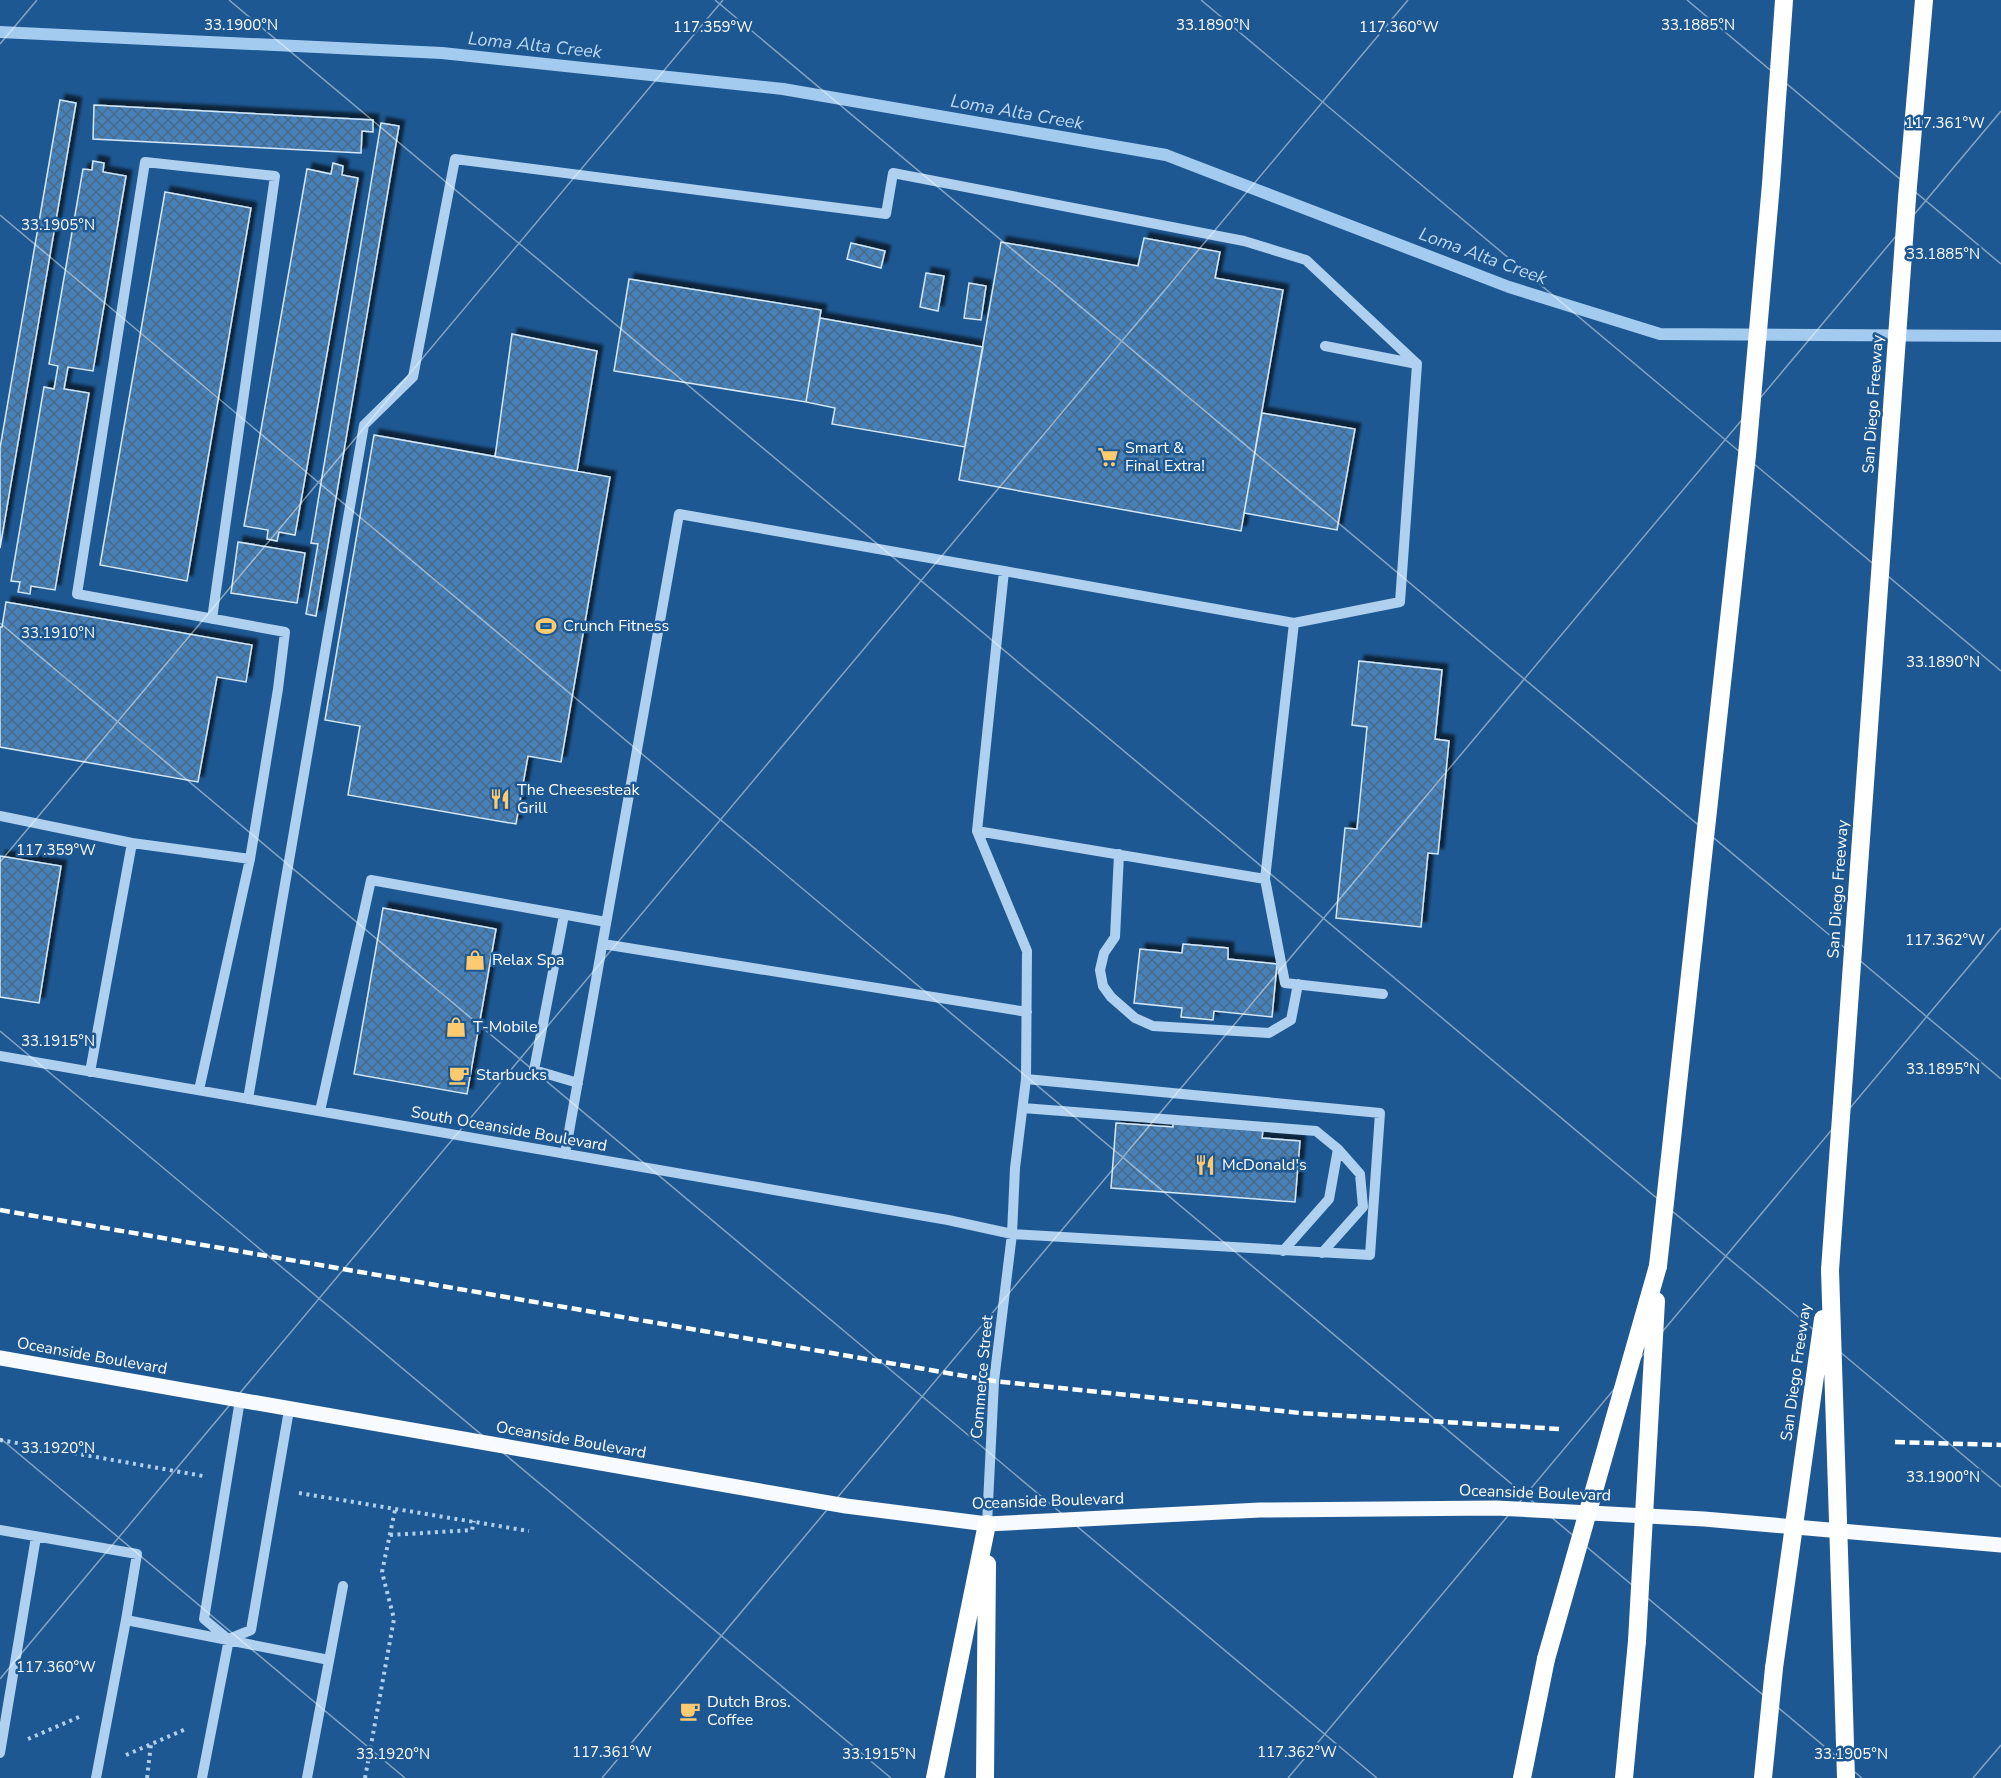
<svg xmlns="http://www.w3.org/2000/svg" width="2001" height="1778" viewBox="0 0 2001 1778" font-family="'Nunito Sans',sans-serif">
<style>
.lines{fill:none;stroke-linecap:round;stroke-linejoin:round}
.stream{stroke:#a3cbf0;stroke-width:12}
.building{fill:url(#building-cross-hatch);stroke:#d5e8fa;stroke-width:1.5;filter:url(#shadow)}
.path{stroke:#afd0ee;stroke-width:4;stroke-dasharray:3 4.5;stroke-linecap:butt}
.minor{stroke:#afd0ee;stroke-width:10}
.major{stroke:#f7faff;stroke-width:15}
.highway{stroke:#fff;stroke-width:18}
.rail{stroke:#fff;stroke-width:4.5;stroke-dasharray:10 4.5;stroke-linecap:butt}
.highway-bridge{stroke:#fff;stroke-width:18}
.ticks{fill:none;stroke:#fff;stroke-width:1.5;stroke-opacity:0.45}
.labels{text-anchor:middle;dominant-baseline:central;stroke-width:5;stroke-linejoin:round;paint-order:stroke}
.street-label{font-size:16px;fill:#fff;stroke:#1e5892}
.poi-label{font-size:16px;fill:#fff;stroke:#1e5892;text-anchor:start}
.water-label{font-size:18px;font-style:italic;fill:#bcd9f5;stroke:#1e5892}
.ticks-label{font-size:15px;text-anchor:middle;fill:#fff;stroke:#1e5892;stroke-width:5;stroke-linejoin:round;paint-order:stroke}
</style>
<defs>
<pattern id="building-cross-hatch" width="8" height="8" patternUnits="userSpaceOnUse" patternTransform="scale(1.5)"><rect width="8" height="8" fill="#4681b9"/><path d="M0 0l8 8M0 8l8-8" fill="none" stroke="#496988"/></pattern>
<filter id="shadow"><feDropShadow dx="5.5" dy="-5.5" stdDeviation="1.5" flood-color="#0009"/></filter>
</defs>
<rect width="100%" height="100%" fill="#1e5892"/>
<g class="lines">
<path class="stream" d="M0 32 442 53 783 89 1166 155 1509 287 1660 334 2001 336"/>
</g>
<path class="building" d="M60 100 76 103 0 548V448Z
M94 105 373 120V132L362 131 361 153 93 139Z
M381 123 399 126 316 616 306 614 318 544 311 543Z
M93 161 104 163 103 172 126 176 93 371 68 367 64 389 89 393 55 590 31 586 30 594 18 592 20 582 11 581 44 387 54 389 58 366 49 364 83 169 92 170Z
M333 163 343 166 342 175 358 178 295 535 279 532 277 541 267 539 268 530 244 526 307 169 331 174Z
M165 192 251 208 187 581 100 565Z
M1144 238 1220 252 1215 278 1283 290 1241 531 959 480 1001 242 1138 266Z
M851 243 885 251 881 268 847 259Z
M926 273 944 276 938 311 920 307Z
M629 279 821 310 806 402 614 371Z
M969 283 986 286 981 320 964 318Z
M820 318 983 347 965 447 832 424 835 408 806 402Z
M512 334 597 351 577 471 495 457Z
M1262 413 1355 429 1337 530 1244 513Z
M374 435 610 477 561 762 528 756 516 824 348 795 360 726 325 720Z
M238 542 305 553 297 603 231 593Z
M6 602 252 645 246 682 217 677 198 782 0 747V627H2Z
M1359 661 1442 670 1435 739 1449 741 1438 854 1428 853 1421 927 1336 918 1345 828 1357 829 1367 727 1352 725Z
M0 856 61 866 39 1003 0 997Z
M383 908 496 929 467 1094 354 1074Z
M1183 944 1228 948V959L1277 964 1272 1017 1214 1011 1213 1020 1181 1017 1182 1008 1134 1003 1140 949 1182 953Z
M1116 1123 1173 1127V1123L1263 1130 1262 1138 1300 1141 1295 1202 1111 1188Z"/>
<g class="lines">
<path class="path" d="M0 1440 203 1476
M299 1493 529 1531
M390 1535 472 1530 474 1521
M28 1739 79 1717
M126 1755 186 1729
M147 1778 151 1744
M365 1778 394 1619 382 1572 395 1510"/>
<path class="minor" d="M212 619 275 176 145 162 77 594 285 632 278 689 250 859
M1294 623 1400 602 1417 364 1325 346
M0 816 132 843 90 1072
M977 831 1265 879 1294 623 1004 571
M132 843 250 859 199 1090
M1119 854 1115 937 1104 953 1100 970 1103 986 1111 997 1135 1018 1153 1026 1269 1033 1291 1020 1298 984
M1265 879 1285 983 1383 994
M564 915 534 1070 578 1083
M603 944 1027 1012
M0 1056 948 1220 1012 1234 1370 1255 1380 1113 1026 1079
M248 1099 364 425 413 377 455 159 886 214 893 173 1244 241 1306 260 1417 364
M1023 1108 1316 1131 1338 1149 1329 1199 1283 1251
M320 1111 371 880 606 922
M565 1154 679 514 1004 571 977 831 1027 951 1026 1079 1015 1168 1012 1234 994 1381 987 1524
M1322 1253 1363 1207 1360 1174 1338 1149
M0 1530 137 1554 126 1620 329 1660
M228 1639 204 1619 240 1400
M229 1639 251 1630 289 1410
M0 1753 36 1537
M96 1778 126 1620
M202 1778 229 1639
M307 1778 343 1586"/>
<path class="major" d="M0 1358 846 1506 987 1524 1260 1510 1496 1508 1704 1519 2001 1545"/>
<path class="highway" d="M1658 1266 1747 455 1771 184 1784 0
M1830 1270 1907 198 1924 0
M1843 1678 1846 1778
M935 1778 987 1524
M985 1778 987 1564
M1522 1778 1546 1659
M1624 1778 1637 1641
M1763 1778 1774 1668"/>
<path class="rail" d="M0 1210 994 1381 1300 1413 1559 1429
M1895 1442 2001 1445"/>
<path class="highway-bridge" d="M1830 1270 1843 1678
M1637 1641 1656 1301
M1546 1659 1658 1266
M1774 1668 1823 1319"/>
</g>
<path class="ticks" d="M229 0 2001 1487M715 0 2001 1079M1201 0 2001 671M1687 0 2001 264M0 44 37 0M0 215 1862 1778M0 623 1377 1778M0 862 723 0M0 1031 891 1778M0 1438 405 1778M0 1679 1408 0M602 1778 2001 111M1288 1778 2001 928M1973 1778 2001 1745"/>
<defs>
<g id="supermarket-bare" transform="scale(1.62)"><path d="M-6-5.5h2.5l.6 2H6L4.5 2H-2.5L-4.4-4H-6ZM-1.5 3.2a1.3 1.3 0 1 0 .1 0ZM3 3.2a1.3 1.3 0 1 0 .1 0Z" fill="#fdca6f" stroke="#1e5892" stroke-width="2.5" paint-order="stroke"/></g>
<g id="stadium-bare" transform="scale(1.62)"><path d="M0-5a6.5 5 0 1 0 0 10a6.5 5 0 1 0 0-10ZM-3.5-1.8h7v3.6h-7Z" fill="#fdca6f" stroke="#1e5892" stroke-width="2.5" paint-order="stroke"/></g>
<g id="restaurant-bare" transform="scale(1.62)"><path d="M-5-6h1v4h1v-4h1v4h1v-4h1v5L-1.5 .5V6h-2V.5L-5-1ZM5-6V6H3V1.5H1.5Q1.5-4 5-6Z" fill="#fdca6f" stroke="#1e5892" stroke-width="2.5" paint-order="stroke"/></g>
<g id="shop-bare" transform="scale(1.62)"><path d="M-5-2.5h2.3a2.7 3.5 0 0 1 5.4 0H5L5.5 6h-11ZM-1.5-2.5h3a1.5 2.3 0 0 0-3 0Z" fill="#fdca6f" stroke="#1e5892" stroke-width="2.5" paint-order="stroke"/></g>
<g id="cafe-bare" transform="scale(1.62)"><path d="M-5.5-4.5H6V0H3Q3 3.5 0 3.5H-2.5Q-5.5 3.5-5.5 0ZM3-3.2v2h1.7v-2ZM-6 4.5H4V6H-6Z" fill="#fdca6f" stroke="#1e5892" stroke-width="2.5" paint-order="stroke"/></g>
</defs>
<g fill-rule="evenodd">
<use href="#supermarket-bare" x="1108" y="457"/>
<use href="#stadium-bare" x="546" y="626"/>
<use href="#restaurant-bare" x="500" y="799"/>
<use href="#shop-bare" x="475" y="960"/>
<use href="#shop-bare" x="456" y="1027"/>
<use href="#cafe-bare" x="459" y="1075"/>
<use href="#restaurant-bare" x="1205" y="1165"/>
<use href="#cafe-bare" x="690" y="1711"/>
</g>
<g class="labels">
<g class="street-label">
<text transform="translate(1873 404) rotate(-86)">San Diego Freeway</text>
<text transform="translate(1838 889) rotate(-86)">San Diego Freeway</text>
<text transform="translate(509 1129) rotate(10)">South Oceanside Boulevard</text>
<text transform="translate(92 1356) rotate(10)">Oceanside Boulevard</text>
<text transform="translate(1796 1372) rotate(-82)">San Diego Freeway</text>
<text transform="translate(982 1377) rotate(-85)">Commerce Street</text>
<text transform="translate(571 1440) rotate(10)">Oceanside Boulevard</text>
<text transform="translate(1535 1493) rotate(2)">Oceanside Boulevard</text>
<text transform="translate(1048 1501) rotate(-2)">Oceanside Boulevard</text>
</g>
<g class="poi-label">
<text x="1125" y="448">Smart &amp;<tspan x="1125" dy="18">Final Extra!</tspan></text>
<text x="563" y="626">Crunch Fitness</text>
<text x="517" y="790">The Cheesesteak<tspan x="517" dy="18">Grill</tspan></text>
<text x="492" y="960">Relax Spa</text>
<text x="473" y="1027">T-Mobile</text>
<text x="476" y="1075">Starbucks</text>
<text x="1222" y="1165">McDonald's</text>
<text x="707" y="1702">Dutch Bros.<tspan x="707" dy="18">Coffee</tspan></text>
</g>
<g class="water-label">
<text transform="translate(535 45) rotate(6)">Loma Alta Creek</text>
<text transform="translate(1017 112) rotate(10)">Loma Alta Creek</text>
<text transform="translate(1483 256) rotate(20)">Loma Alta Creek</text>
</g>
</g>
<g class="ticks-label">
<text x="1213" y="30">33.1890°N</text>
<text x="241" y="30">33.1900°N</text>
<text x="1698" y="30">33.1885°N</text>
<text x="713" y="32">117.359°W</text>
<text x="1399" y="32">117.360°W</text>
<text x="1945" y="128">117.361°W</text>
<text x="58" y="230">33.1905°N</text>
<text x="1943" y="259">33.1885°N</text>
<text x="58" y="638">33.1910°N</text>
<text x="1943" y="667">33.1890°N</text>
<text x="56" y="855">117.359°W</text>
<text x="1945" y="945">117.362°W</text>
<text x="58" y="1046">33.1915°N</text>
<text x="1943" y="1074">33.1895°N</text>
<text x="58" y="1453">33.1920°N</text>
<text x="1943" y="1482">33.1900°N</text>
<text x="56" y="1672">117.360°W</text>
<text x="612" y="1757">117.361°W</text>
<text x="1297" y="1757">117.362°W</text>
<text x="393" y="1759">33.1920°N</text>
<text x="879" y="1759">33.1915°N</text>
<text x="1851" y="1759">33.1905°N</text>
</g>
</svg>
